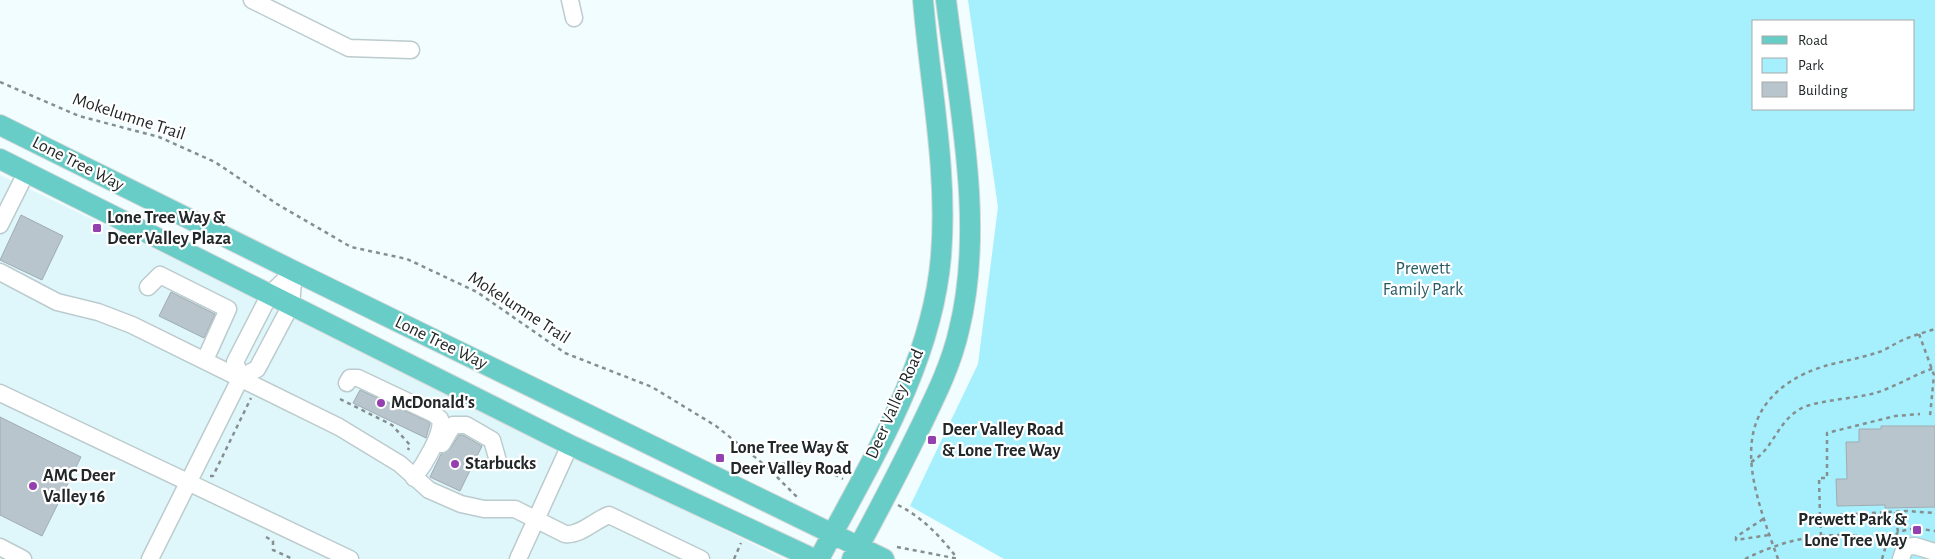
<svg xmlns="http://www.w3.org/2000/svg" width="1935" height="559" viewBox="0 0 1935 559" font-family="'Alegreya Sans',sans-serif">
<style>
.built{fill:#dff7fb}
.green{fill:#a6effc;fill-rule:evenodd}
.building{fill:#b9c5cc;stroke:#a0acb2}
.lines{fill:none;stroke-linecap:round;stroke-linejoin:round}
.minor-casing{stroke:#bccbcd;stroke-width:19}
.major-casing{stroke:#d7d8d8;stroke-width:22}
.path{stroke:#868f90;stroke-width:2.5;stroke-dasharray:4 4;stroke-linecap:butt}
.minor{stroke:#fff;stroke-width:16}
.major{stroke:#68cdc7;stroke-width:20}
.poi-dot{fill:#9440ae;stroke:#fff;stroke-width:2}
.labels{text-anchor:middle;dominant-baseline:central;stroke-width:4.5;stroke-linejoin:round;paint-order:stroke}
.street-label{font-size:18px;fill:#222829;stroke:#fff}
.poi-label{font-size:18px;font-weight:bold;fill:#222829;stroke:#fff;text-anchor:start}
.park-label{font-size:18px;fill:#275b64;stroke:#fff}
</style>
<rect width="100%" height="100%" fill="#f1fdff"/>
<path class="built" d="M0 175 309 323 783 559H0Z"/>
<path class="green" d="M968 0H1935V559H1004L910 506 978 364 998 207ZM1754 21H1914V109H1754Z"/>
<path class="building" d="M21 215 63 236 42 280 0 260Z
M171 292 215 314 204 338 159 316Z
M360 390 429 422 430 424 426 438 353 403Z
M0 417 81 457 42 536 0 515Z
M1881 426H1935V507L1885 508V505L1837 506 1836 479H1847L1846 442H1859V429H1881Z
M459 435H463L482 446 460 491 430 477 441 454 450 449Z"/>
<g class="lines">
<g class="minor-casing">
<path id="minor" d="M252 0 349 48 411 50
M570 0 574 18
M0 225 27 171
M0 272 57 302 98 312 132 325 339 427 400 464 429 490 461 504 484 509H515L565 534C580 536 595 520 609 515L701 559
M148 287 160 275 228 309 205 360
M241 377 235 362 270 294 294 271
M347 383 350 378H358L434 414 440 419C444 433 423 466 414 478
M0 393 350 559
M442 444 453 425H466L492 440 498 461
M0 547 23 559
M150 559 241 377 257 369 291 305 294 271
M518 559 570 445
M1901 559 1905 547 1915 546 1935 552"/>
</g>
<g class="major-casing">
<path id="major" d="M0 125 294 271 884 559
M0 159 570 445 814 559
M819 559C869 464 932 366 941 256 948 171 930 85 923 0
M852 559C875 517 897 475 918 432 934 399 951 366 959 330 985 226 959 105 946 0"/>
</g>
<path class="path" d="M0 82 79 116 159 137 215 162 277 204 351 247 407 259 477 292 565 353 652 387 716 426 766 466 797 497
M1919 334 1934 375 1930 416
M340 399 392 425 410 445 408 450
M1751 462C1773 450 1777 422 1800 409 1816 400 1854 399 1875 393 1896 387 1914 374 1935 368
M765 465C803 463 807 460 843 479
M210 476H213L251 398
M898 505C922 517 941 537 957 558
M1895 512 1898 532
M1820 516 1819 478H1827V433L1895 416 1920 414
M1763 519 1736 537V540L1769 535
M1896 535 1898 532 1915 528 1935 531
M1821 536 1820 516 1907 511 1935 513
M266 537 273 541V550L293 559
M897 547 959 559
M734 559 741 543
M1745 559C1781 541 1818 532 1858 536 1868 537 1883 544 1892 542
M1778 559C1754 492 1721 413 1806 373 1827 363 1856 360 1879 352 1886 350 1892 345 1899 342 1910 336 1923 333 1935 329
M1882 559 1887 542"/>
<use href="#minor" class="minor"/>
<use href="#major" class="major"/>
</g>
<g class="poi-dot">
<rect x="92" y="223" width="10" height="10" rx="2.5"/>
<circle cx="381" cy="403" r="5"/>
<rect x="927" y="435" width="10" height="10" rx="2.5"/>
<rect x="715" y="453" width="10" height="10" rx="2.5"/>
<circle cx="455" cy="464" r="5"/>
<circle cx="33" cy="486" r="5"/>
<rect x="1912" y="525" width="10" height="10" rx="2.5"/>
</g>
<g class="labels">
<g class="street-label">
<text transform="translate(129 117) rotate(18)">Mokelumne Trail</text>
<text transform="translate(78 164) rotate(27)">Lone Tree Way</text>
<text transform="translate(519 308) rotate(33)">Mokelumne Trail</text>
<text transform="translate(441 343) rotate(26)">Lone Tree Way</text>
<text transform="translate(895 404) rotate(-66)">Deer Valley Road</text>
</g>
<g class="poi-label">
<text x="107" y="218">Lone Tree Way &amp;<tspan x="107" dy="21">Deer Valley Plaza</tspan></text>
<text x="391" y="403">McDonald's</text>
<text x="942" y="430">Deer Valley Road<tspan x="942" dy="21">&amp; Lone Tree Way</tspan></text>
<text x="730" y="448">Lone Tree Way &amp;<tspan x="730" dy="21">Deer Valley Road</tspan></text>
<text x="465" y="464">Starbucks</text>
<text x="43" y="476">AMC Deer<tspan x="43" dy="21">Valley 16</tspan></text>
<text x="1907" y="520" text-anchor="end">Prewett Park &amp;<tspan x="1907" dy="21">Lone Tree Way</tspan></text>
</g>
<g class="park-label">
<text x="1423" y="269">Prewett<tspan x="1423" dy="21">Family Park</tspan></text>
</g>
</g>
<rect x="1752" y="20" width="162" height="90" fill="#ffffff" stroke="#a7a9a9"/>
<rect x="1762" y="36" width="25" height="8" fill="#68cdc7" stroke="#a7a9a9"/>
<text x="1798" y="45" font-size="15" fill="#222829">Road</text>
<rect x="1762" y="58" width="25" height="15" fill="#a6effc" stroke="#a7a9a9"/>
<text x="1798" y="70" font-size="15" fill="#222829">Park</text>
<rect x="1762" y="82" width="25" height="15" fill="#b9c5cc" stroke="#a7a9a9"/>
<text x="1798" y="95" font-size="15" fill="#222829">Building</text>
</svg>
